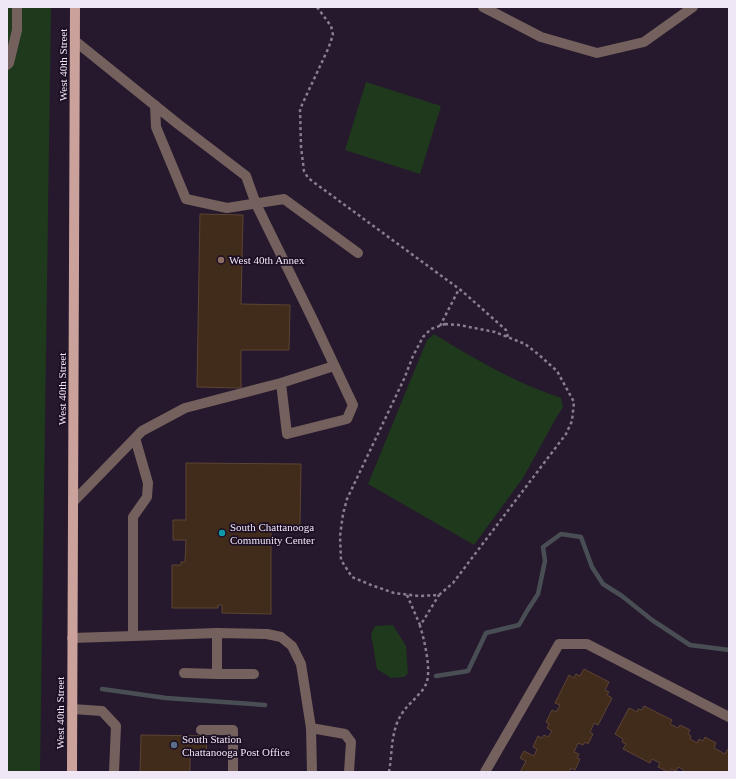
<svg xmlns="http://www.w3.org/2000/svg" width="736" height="779" viewBox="0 0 736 779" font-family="Georgia,serif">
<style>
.green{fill:#1f391c}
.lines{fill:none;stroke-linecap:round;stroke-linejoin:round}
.stream{stroke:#494e54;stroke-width:4.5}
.building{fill:#412b1b;stroke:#5c4433}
.path{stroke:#897e8f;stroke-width:2.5;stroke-dasharray:3 3;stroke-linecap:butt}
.minor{stroke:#74605d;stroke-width:10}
.major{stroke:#cba29b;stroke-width:10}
.education-dot{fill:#8d6e63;stroke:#1c0f23;stroke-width:1.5}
.culture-dot{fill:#0f9aa8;stroke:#1c0f23;stroke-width:1.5}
.service-dot{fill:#5c6f8a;stroke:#1c0f23;stroke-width:1.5}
.labels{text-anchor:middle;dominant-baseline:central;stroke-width:3.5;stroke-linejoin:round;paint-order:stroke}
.street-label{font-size:11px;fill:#f0e7f6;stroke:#1c0f23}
.poi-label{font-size:11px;fill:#f0e7f6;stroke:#1c0f23;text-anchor:start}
</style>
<rect width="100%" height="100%" fill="#26192d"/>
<path class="green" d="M7 7H51L40 772H7Z
M366 82 441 106 420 174 345 150Z
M434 334C476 360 514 382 561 398L563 407 556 418 523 478 474 545 368 484 427 340Z
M393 625 406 646 408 673 404 677 391 678 377 669 371 634 375 626Z"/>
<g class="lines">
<path class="stream" d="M436 676 468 671 486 633 519 625 527 611 538 594 545 561 543 547 561 534 581 537 592 567 603 584 622 596 652 620 690 645 729 650
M102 689 166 698 265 705"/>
</g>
<path class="building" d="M200 214 243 215 241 304 290 305 289 350H241V388L197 387Z
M186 463 301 464 300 526H271V614L222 613V605H218V608H172V565H181V562H185L186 540H173V520H186Z
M584 669 609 682 605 690 609 692 607 695 612 698 598 725 594 723 590 732 593 734 588 744 585 742 583 745 578 743 574 752 579 754 577 758 580 759 575 770 571 768 569 772H520L526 761 520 758 524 751 534 756 537 749 533 747 538 736 542 738 544 735 548 737 552 731 547 728 549 724 546 722 552 710 556 712 560 705 555 703 569 675 574 678 576 674 580 676Z
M644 706 672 720 670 724 678 728 680 725 690 730 688 734 691 736 690 739 697 743 699 739 703 741 705 737 716 743 714 748 725 754 728 749H729V772H683L684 770 678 767 676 771 671 769 669 772 658 767 660 763 652 759 650 763 623 749 626 744 622 742 623 739 615 734 629 708 637 712 638 709 642 710Z
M141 735 207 736 206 755 190 754V772H140Z"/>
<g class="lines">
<path class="path" d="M317 7 331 26 333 35 328 49 300 109 301 147 304 171 308 178 462 291 506 330 508 337
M445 324 459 325 495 332 525 344 538 354 557 371 574 402 572 421 566 434 453 583 439 595 419 596 394 593 371 585 352 577 341 560 340 536 343 514 347 499 404 379 413 356 423 337 431 329Z
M440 326 459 289
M407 595 420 625
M389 772C392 755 391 739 397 723 404 707 409 706 419 694 422 691 425 687 426 684 432 672 424 638 420 626L439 595"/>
<path class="minor" d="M483 7 541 37 597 53 644 42 693 7
M7 65 9 63 17 30V7
M155 105 156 127 186 199 227 208 284 199 358 253
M281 383 334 366
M73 502 142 431 185 408 281 383 287 434 347 419 353 405 313 320 256 204 246 176 178 124 75 41
M133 636 217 633 267 634 281 637 292 646 301 664 311 728 312 772
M72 638 133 636V517L147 497 148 483 135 438
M184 673 217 674V633
M217 674H254
M72 709 102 711 116 726 114 772
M311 728 345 734 351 742 349 772
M201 730H233V772
M485 772 559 644H587L729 717"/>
<path class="major" d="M72 772 75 7"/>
</g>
<circle class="education-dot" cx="221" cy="260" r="4"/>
<circle class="culture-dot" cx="222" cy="533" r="4"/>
<circle class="service-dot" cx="174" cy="745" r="4"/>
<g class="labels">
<g class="street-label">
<text transform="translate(63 65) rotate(-90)">West 40th Street</text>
<text transform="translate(62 389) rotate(-90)">West 40th Street</text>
<text transform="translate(60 713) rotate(-90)">West 40th Street</text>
</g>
<g class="poi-label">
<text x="229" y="260">West 40th Annex</text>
<text x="230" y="527">South Chattanooga<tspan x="230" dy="13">Community Center</tspan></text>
<text x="182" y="739">South Station<tspan x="182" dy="13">Chattanooga Post Office</tspan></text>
</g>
</g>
<rect width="736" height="779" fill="none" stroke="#f0e7f6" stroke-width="16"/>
</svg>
